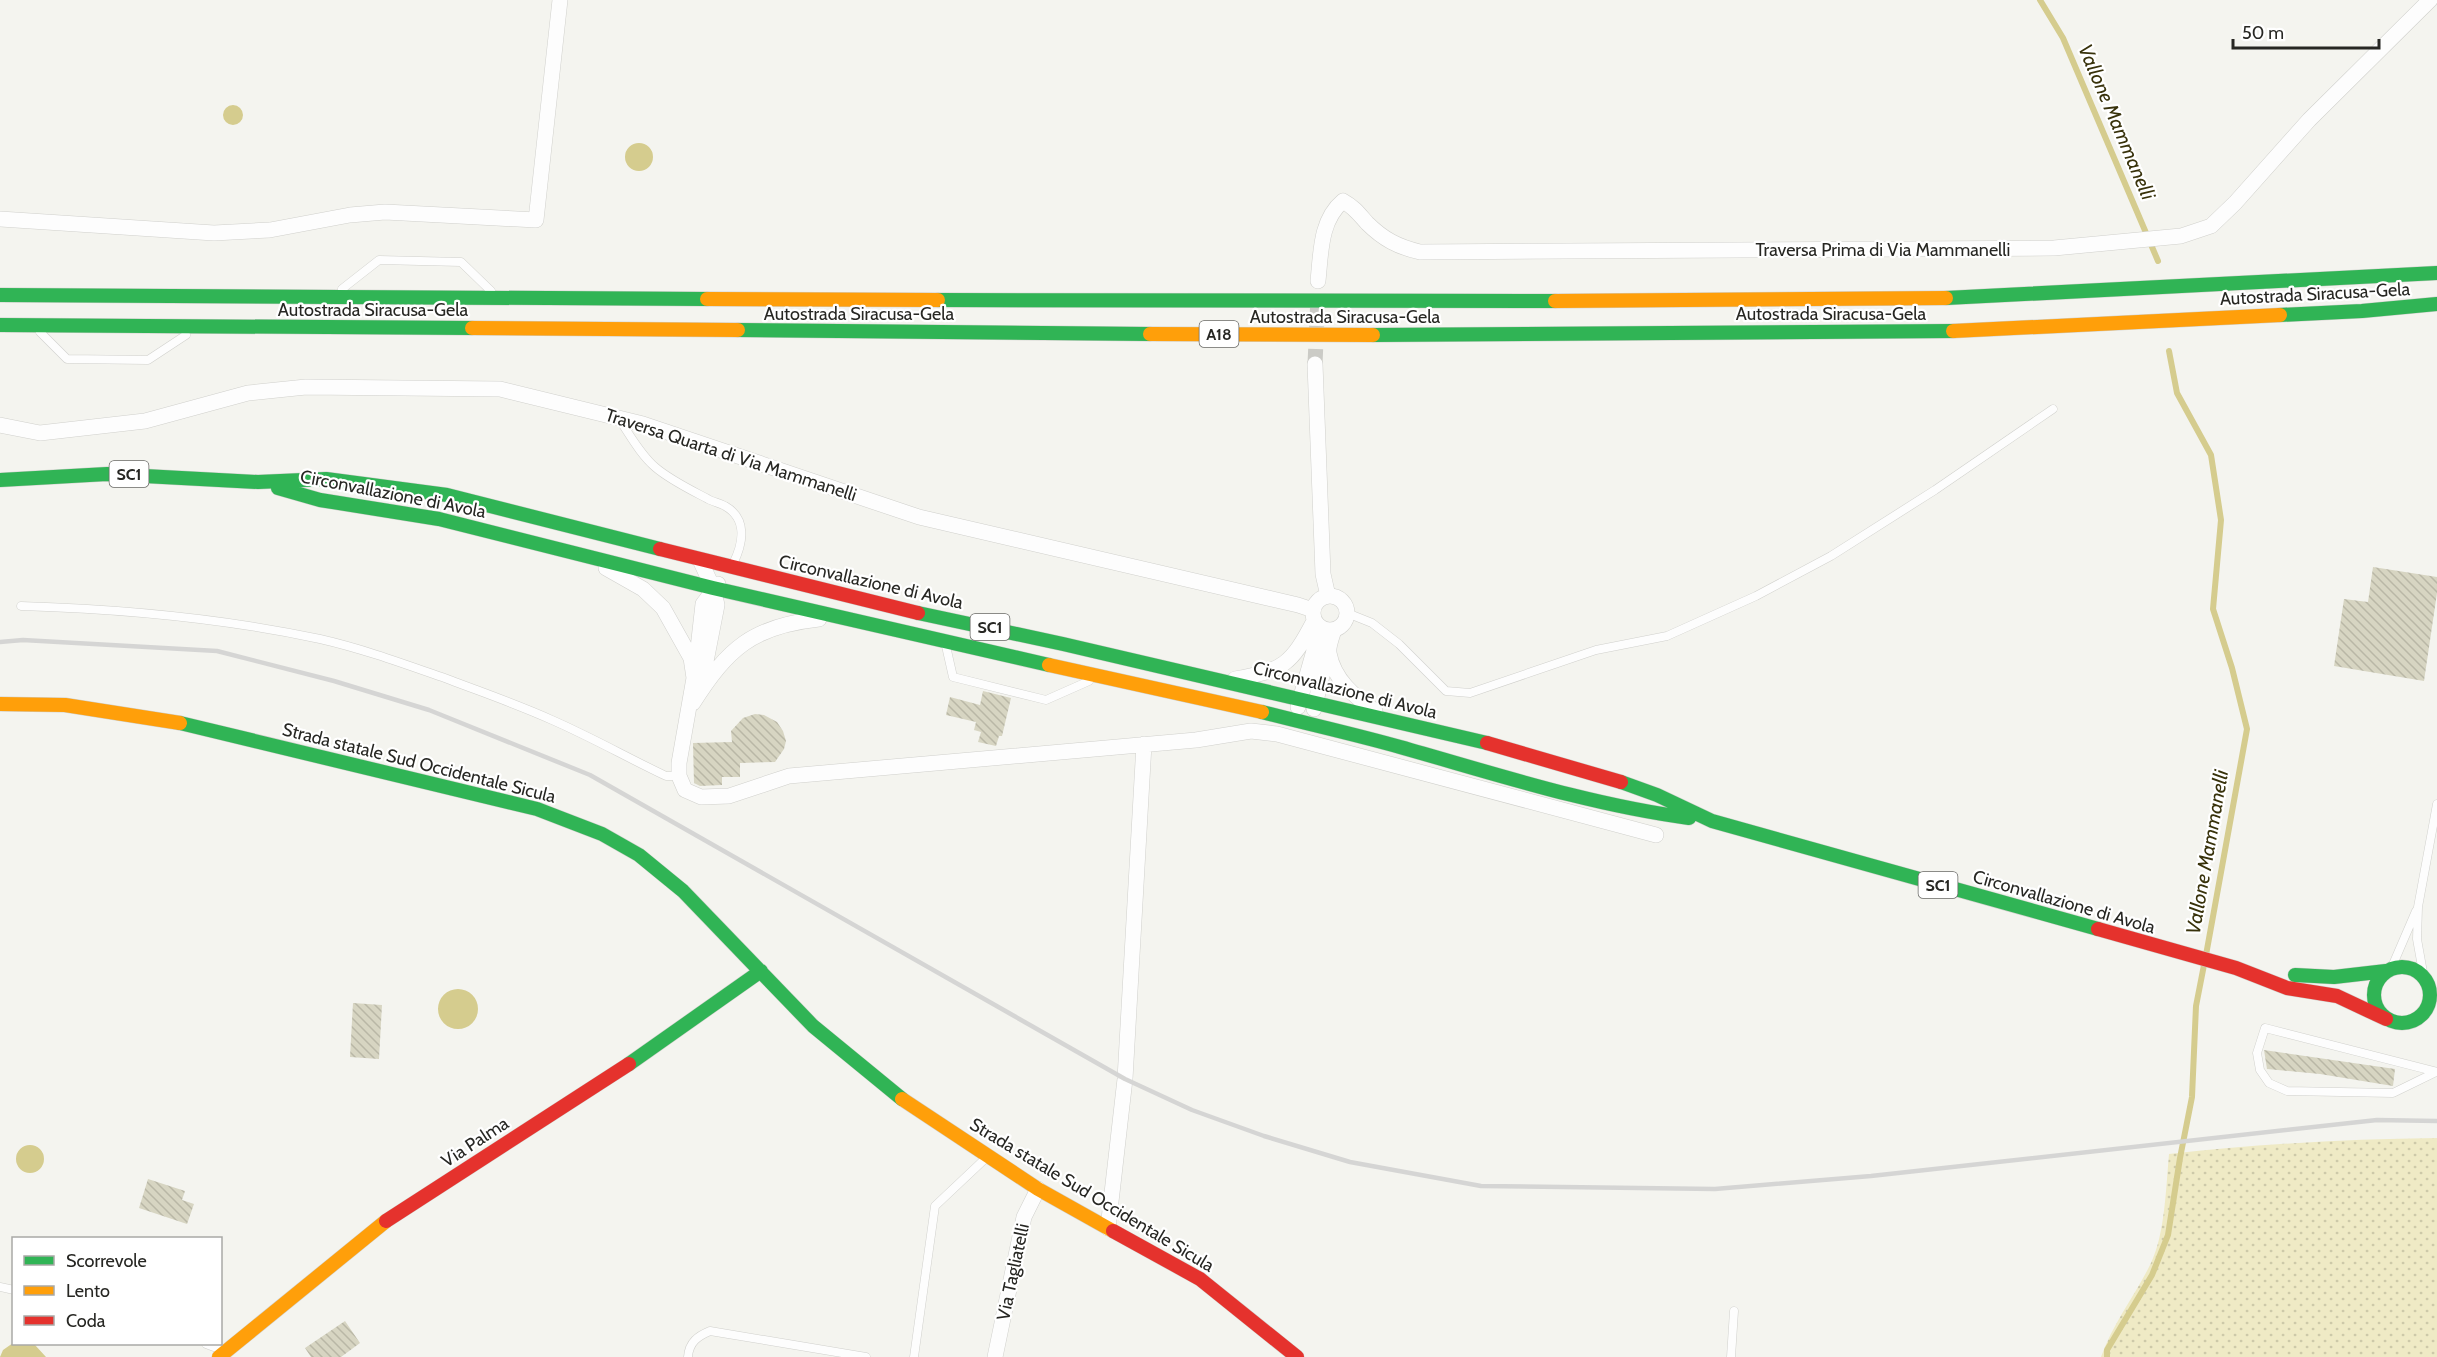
<svg xmlns="http://www.w3.org/2000/svg" width="2437" height="1357" viewBox="0 0 2437 1357" font-family="Cabin,sans-serif">
<style>
.green{fill:url(#green-dots)}
.water{fill:#d5cc8e}
.lines{fill:none;stroke-linecap:round;stroke-linejoin:round}
.stream{stroke:#d5cc8e;stroke-width:6}
.building{fill:url(#building-back-hatch)}
.street-tunnel{stroke:#cbcbc6;stroke-width:15;stroke-dasharray:15 8;stroke-linecap:butt}
.lane-casing{stroke:#d0d0cc;stroke-width:9}
.street-casing{stroke:#d0d0cc;stroke-width:16}
.fast-casing{stroke:#d0d0cc;stroke-width:15}
.slow-casing{stroke:#d0d0cc;stroke-width:15}
.jam-casing{stroke:#d0d0cc;stroke-width:15}
.lane{stroke:#fdfdfd;stroke-width:8}
.street{stroke:#fdfdfd;stroke-width:15}
.fast{stroke:#30b455;stroke-width:14}
.slow{stroke:#ff9f0a;stroke-width:14}
.jam{stroke:#e5322d;stroke-width:14}
.rail{stroke:#d5d5d4;stroke-width:4.5}
.labels{text-anchor:middle;dominant-baseline:central;stroke-width:4.5;stroke-linejoin:round;paint-order:stroke}
.shield{fill:#fff;stroke:#686865;stroke-width:1.5}
.shield-label{font-size:16px;font-weight:bold;fill:#272723}
.street-label{font-size:18px;fill:#272723;stroke:#fff}
.water-label{font-size:20px;font-style:italic;fill:#38320b;stroke:#fff}
</style>
<defs>
<pattern id="green-dots" width="8" height="8" patternUnits="userSpaceOnUse" patternTransform="scale(1.5)"><rect width="8" height="8" fill="#efeac5"/><path d="M2 2h.1M6 6h.1" fill="none" stroke="#cdc9a9" stroke-width="1.8" stroke-linecap="round"/></pattern>
<pattern id="building-back-hatch" width="6" height="6" patternUnits="userSpaceOnUse" patternTransform="scale(1.5)"><rect width="6" height="6" fill="#d7d5c2"/><path d="M-1 5l2 2M0 0l6 6M5-1l2 2" fill="none" stroke="#b9b7a6"/></pattern>
</defs>
<rect width="100%" height="100%" fill="#f4f4ef"/>
<path class="green" d="M2437 1138V1357H2101C2113 1323 2135 1296 2151 1263 2165 1234 2166 1187 2169 1154 2258 1144 2347 1139 2437 1138Z"/>
<path class="water" d="M223 115a10 10 0 1 1 20 0a10 10 0 1 1-20 0Z
M625 157a14 14 0 1 1 28 0a14 14 0 1 1-28 0Z
M438 1009a20 20 0 1 1 40 0a20 20 0 1 1-40 0Z
M16 1159a14 14 0 1 1 28 0a14 14 0 1 1-28 0Z
M13 1343 35 1345 46 1357H0L3 1350Z"/>
<g class="lines">
<path class="stream" d="M2040 0 2063 38 2158 261
M2169 351 2177 393 2211 455 2221 520 2213 609 2232 668 2247 729 2206 955
M2107 1357V1350L2152 1275 2168 1235 2180 1158 2192 1097 2196 1006 2204 965"/>
</g>
<path class="building" d="M2373 567 2437 577V593L2424 681 2334 666 2344 599 2368 602Z
M983 691 1011 698 1002 736H999L996 746 978 742 981 732 974 730 976 722 946 715 950 697 980 705Z
M755 714 764 715 777 722 783 731 786 741 784 749 775 762 740 763V777H722V785L700 786 694 783 693 743 732 742 731 731 743 718Z
M353 1003 382 1005 379 1059 350 1057Z
M2264 1050 2395 1069 2393 1086 2320 1074 2267 1069Z
M148 1179 185 1191 182 1200 194 1204 187 1224 139 1208Z
M345 1321 360 1343 341 1357H311L305 1348Z"/>
<g class="lines">
<path class="street-tunnel" d="M1315 364 1318 296"/>
<g class="lane-casing">
<path id="lane" d="M342 289 379 260 461 262 491 291
M40 332 67 359 148 360 186 335
M619 419C630 435 640 454 655 467 670 480 691 490 708 499 713 502 720 503 725 506 748 519 743 544 733 564
M21 606C121 609 222 618 320 639 364 649 407 665 450 680 484 693 519 705 552 720 591 737 628 758 666 776H679
M1347 613 1372 623 1399 644 1446 691 1470 693 1596 650 1667 636 1756 596 1831 556 1935 490 2053 409
M946 646 953 677 1046 700 1089 681
M2391 969 2416 911
M2424 978 2417 939 2418 907 2437 804
M2436 1072 2393 1093 2287 1091 2269 1083 2260 1070 2257 1053 2265 1028 2437 1072
M0 1287 14 1290
M206 1344 222 1350
M688 1357C689 1342 698 1336 710 1331L866 1357
M914 1357 935 1206 987 1157
M1731 1357 1734 1311"/>
</g>
<g class="street-casing">
<path id="street" d="M0 219 214 233 270 230 350 215 385 212 536 220 560 0
M1318 281C1321 253 1320 220 1343 201 1354 207 1359 214 1367 223 1383 239 1398 247 1420 252L2054 248 2181 236 2211 226 2235 203 2309 120 2430 0
M1315 364 1323 574 1328 596
M0 425 40 433 145 421 248 393 306 387 500 389 643 424 919 517 1298 605 1313 610
M700 560 713 588 717 605 701 687
M606 568 643 589 663 608 691 658 694 678 679 763V776L685 790 701 797 729 796 789 776 1196 740 1251 731 1277 734 1656 835
M1313 613a17 17 0 1 1 34 0a17 17 0 1 1-34 0Z
M1334 630C1332 637 1328 646 1329 653 1334 680 1354 696 1375 711
M696 666 703 604 718 584
M1235 679C1284 670 1291 665 1314 621
M693 703C728 648 753 626 819 619
M1298 707 1317 640 1318 626
M1314 709 1328 651
M1108 1228 1125 1079 1144 744
M995 1357 1024 1217 1038 1189"/>
</g>
<g class="fast-casing">
<path id="fast" d="M0 295 707 299
M1946 298 2437 273
M938 300 1555 301
M2280 315 2362 311 2437 304
M0 325 472 328
M738 330 1150 334
M1373 335 1953 331
M0 480 107 474 258 482 326 479 447 495 660 549
M278 488 320 500 439 519 713 588 1049 665
M918 613 1063 644 1487 743
M1262 712C1308 724 1354 734 1400 747 1496 774 1590 805 1689 818
M180 723 537 809 602 834 639 855 683 891 813 1026 902 1099
M1621 782 1657 795 1712 821 2098 929
M2374 995a28 28 0 1 1 56 0a28 28 0 1 1-56 0Z
M2295 975 2334 977 2386 971
M629 1064 761 971"/>
</g>
<g class="slow-casing">
<path id="slow" d="M707 299 938 300
M1555 301 1946 298
M472 328 738 330
M1953 331 2280 315
M1150 334 1373 335
M1049 665 1262 712
M0 704 65 705 180 723
M902 1099 1038 1189 1113 1231
M219 1357 386 1221"/>
</g>
<g class="jam-casing">
<path id="jam" d="M660 549 918 613
M1487 743 1621 782
M2098 929 2236 968 2287 988 2337 996 2386 1019
M386 1221 629 1064
M1113 1231 1200 1279 1297 1357"/>
</g>
<use href="#lane" class="lane"/>
<use href="#street" class="street"/>
<use href="#fast" class="fast"/>
<use href="#slow" class="slow"/>
<use href="#jam" class="jam"/>
<path class="rail" d="M0 642 23 640 217 651 334 681 429 710 590 775 1125 1079 1192 1110 1264 1136 1350 1162 1481 1186 1715 1189 1871 1176 2377 1120 2437 1121"/>
</g>
<g class="labels">
<g class="shield">
<rect x="1199.5" y="321" width="39" height="26" rx="4.5"/>
<rect x="109.5" y="461" width="39" height="26" rx="4.5"/>
<rect x="970.5" y="614" width="39" height="26" rx="4.5"/>
<rect x="1918.5" y="872" width="39" height="26" rx="4.5"/>
</g>
<g class="shield-label">
<text x="1219" y="334">A18</text>
<text x="129" y="474">SC1</text>
<text x="990" y="627">SC1</text>
<text x="1938" y="885">SC1</text>
</g>
<g class="street-label">
<text x="1883" y="250">Traversa Prima di Via Mammanelli</text>
<text transform="translate(2315 294) rotate(-3)">Autostrada Siracusa-Gela</text>
<text x="373" y="310">Autostrada Siracusa-Gela</text>
<text x="859" y="314">Autostrada Siracusa-Gela</text>
<text x="1831" y="314">Autostrada Siracusa-Gela</text>
<text x="1345" y="317">Autostrada Siracusa-Gela</text>
<text transform="translate(731 455) rotate(18)">Traversa Quarta di Via Mammanelli</text>
<text transform="translate(393 494) rotate(11)">Circonvallazione di Avola</text>
<text transform="translate(871 582) rotate(13)">Circonvallazione di Avola</text>
<text transform="translate(1345 690) rotate(14)">Circonvallazione di Avola</text>
<text transform="translate(419 763) rotate(14)">Strada statale Sud Occidentale Sicula</text>
<text transform="translate(2064 902) rotate(16)">Circonvallazione di Avola</text>
<text transform="translate(475 1142) rotate(-33)">Via Palma</text>
<text transform="translate(1092 1195) rotate(31)">Strada statale Sud Occidentale Sicula</text>
<text transform="translate(1013 1272) rotate(-78)">Via Tagliatelli</text>
</g>
<g class="water-label">
<text transform="translate(2117 122) rotate(67)">Vallone Mammanelli</text>
<text transform="translate(2207 852) rotate(-80)">Vallone Mammanelli</text>
</g>
</g>
<rect x="12" y="1237" width="210" height="108" fill="#ffffff" stroke="#a9a9a7" stroke-width="1.5"/>
<rect x="24" y="1256" width="30" height="9" fill="#30b455" stroke="#a9a9a7" stroke-width="1.5"/>
<text x="66" y="1267" font-size="18" fill="#272723">Scorrevole</text>
<rect x="24" y="1286" width="30" height="9" fill="#ff9f0a" stroke="#a9a9a7" stroke-width="1.5"/>
<text x="66" y="1297" font-size="18" fill="#272723">Lento</text>
<rect x="24" y="1316" width="30" height="9" fill="#e5322d" stroke="#a9a9a7" stroke-width="1.5"/>
<text x="66" y="1327" font-size="18" fill="#272723">Coda</text>
<path d="M2233 39v9h146v-9" fill="none" stroke="#272723" stroke-width="3"/>
<text x="2242" y="39" font-size="18" fill="#272723" stroke="#ffffff" stroke-width="4.5" paint-order="stroke">50 m</text>
</svg>
